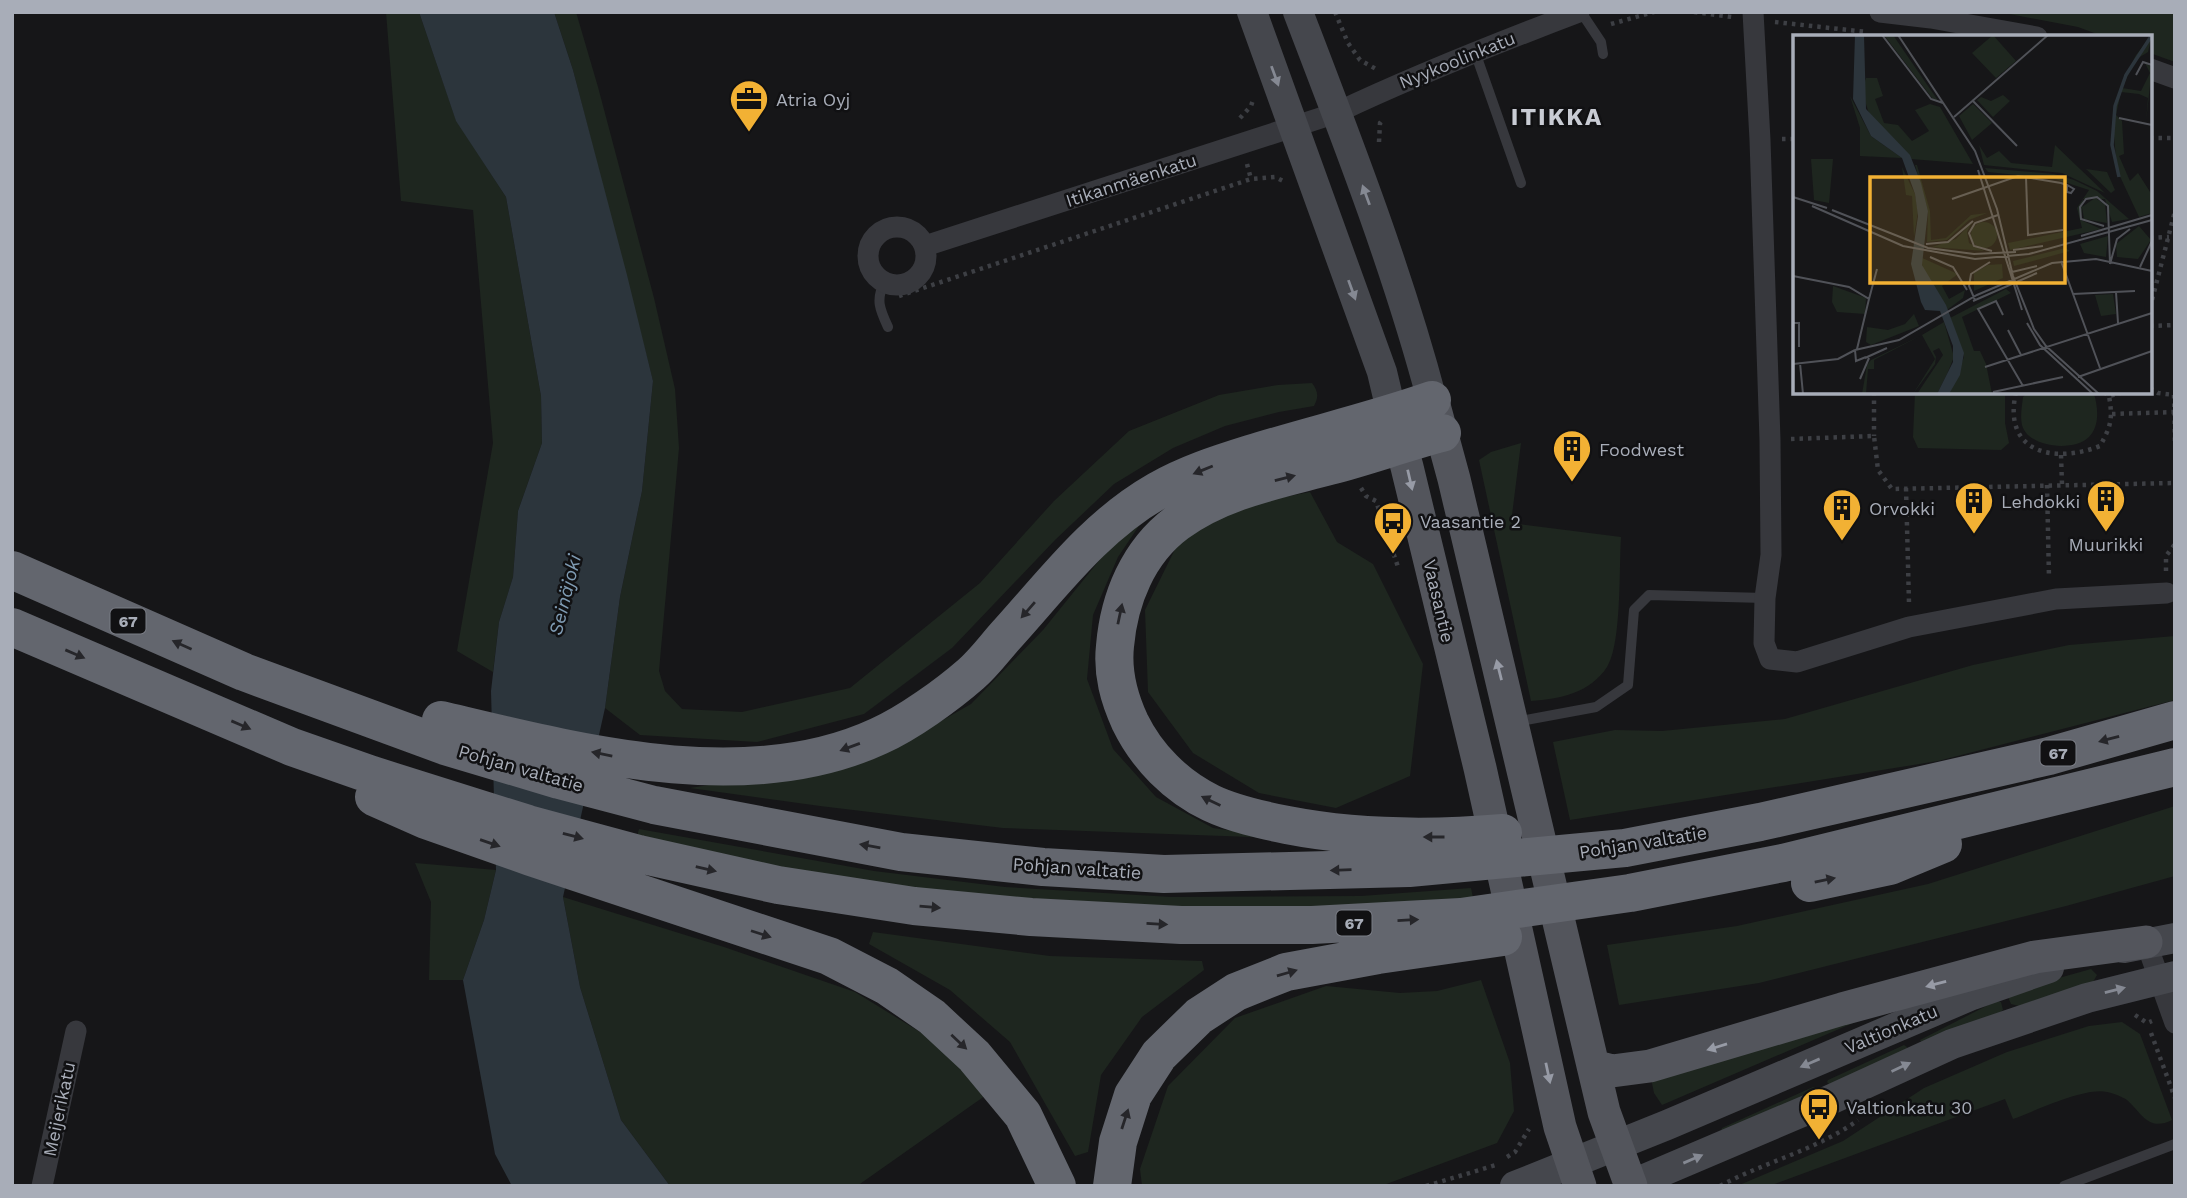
<svg xmlns="http://www.w3.org/2000/svg" width="2187" height="1198" viewBox="0 0 2187 1198" font-family="'Work Sans',sans-serif">
<style>
.green{fill:#1e261f}
.water{fill:#2c353c}
.lines{fill:none;stroke-linecap:round;stroke-linejoin:round}
.path{stroke:#3d3f44;stroke-width:4.5;stroke-dasharray:3.5 5;stroke-linecap:butt}
.lane{stroke:#37383d;stroke-width:10}
.street{stroke:#37383d;stroke-width:21}
.secondary{stroke:#45474d;stroke-width:30}
.primary{stroke:#53555c;stroke-width:33}
.highway{stroke:#63666e;stroke-width:38}
.oneway{fill:#858993}
.oneway2{fill:#26262a}
.oneway3{fill:#979ba6}
.labels{text-anchor:middle;dominant-baseline:central;stroke-width:5;stroke-linejoin:round;paint-order:stroke}
.shield{fill:#111113;stroke:#7b7e86;stroke-width:2}
.shield-label{font-size:16px;font-weight:bold;fill:#a8adb8}
.street-label{font-size:18px;fill:#a8adb8;stroke:#111113}
.poi-label{font-size:18px;fill:#a8adb8;stroke:#111113;text-anchor:start}
.water-label{font-size:19px;font-style:italic;fill:#7f9bb3;stroke:#111113}
.district-label{font-size:24px;font-weight:bold;letter-spacing:2px;fill:#c9ccd4;stroke:#111113}
.inset-river{fill:none;stroke:#2c353c;stroke-width:3.5}
.inset-road{fill:none;stroke:#505258;stroke-width:2}
.view{fill:#f2b134;fill-opacity:0.15;stroke:#f2b134;stroke-width:3.5}
.inset-edge{fill:none;stroke:#a8adb8;stroke-width:3.5}
</style>
<rect width="100%" height="100%" fill="#161618"/>
<path class="green" d="M386 12H419L456 120 506 197 541 396 542 443 518 511 513 577 499 622 493 672 457 651 493 443 473 210 401 201Z
M554 12H576L598 87 654 298 675 389 679 448 659 671 665 691 682 709 742 712 850 688 980 583 1054 501 1129 431 1219 395 1278 385 1312 383C1318 391 1319 397 1314 406L1279 412 1225 426 1173 448 1114 484 1055 540 952 648 864 714 757 742 640 735 605 708 620 597 642 491 653 381 573 70Z
M1999 12H2175V62L2150 53V37H2105L2078 27Z
M1915 392H2003L2005 394V423L2009 443 2001 450 1918 448 1913 437Z
M2029 392H2089L2094 394C2098 407 2100 426 2089 437 2074 452 2028 448 2022 425 2020 416 2022 406 2023 397Z
M1521 443 1511 523 1621 537C1619 567 1622 644 1607 667 1590 693 1560 699 1531 701L1479 460 1491 452Z
M1310 492 1337 542 1373 564 1423 664 1410 776 1336 808 1259 793 1193 753 1148 692 1145 610 1180 539 1249 504Z
M1149 511 1118 557 1093 615 1087 679 1113 749 1156 797 1213 828 1282 838 1003 828 820 806 690 788 876 758 971 704 1043 630 1102 557Z
M2175 636V700L1938 761 1570 820 1553 742 1615 730 1662 731 1785 719 1973 665 2069 645Z
M2175 806V876L2066 906 1759 983 1619 1005 1607 945 1737 926 1928 884Z
M639 829 874 871 1005 887 1171 897 1361 896 1471 888 1474 903 1311 912 1095 909 807 876 637 836Z
M415 863 496 870 484 920 463 980H429L431 902Z
M563 897 724 947 855 992 933 1040 989 1093 857 1186H670L621 1120 580 987Z
M873 932 1050 956 1202 961 1204 970 1142 1017 1101 1075 1088 1152 1075 1156 1010 1042 950 990 869 944Z
M2091 969 2097 975 2093 982 2019 1006 2011 1004 2008 997 2023 988Z
M1481 980 1510 1063 1514 1111 1497 1143 1381 1186H1142L1140 1169 1168 1086 1235 1018 1326 986 1400 993 1437 991Z
M1996 1001 2001 1002 2003 1010 1998 1014 1922 1044 1920 1040Z
M1881 1011 1662 1105 1654 1093 1651 1078Z
M2122 1022 2140 1034 2172 1120C2148 1132 2142 1113 2127 1100 2123 1097 2113 1093 2107 1092 2085 1087 2035 1111 2013 1119L2005 1099 1769 1186H1737L1843 1141 1924 1088 2007 1052 2089 1026Z
M1904 1045 1907 1047 1906 1052 1831 1086 1827 1082 1828 1080Z
M1813 1087 1818 1089 1817 1093 1721 1131 1722 1128Z"/>
<path class="water" d="M419 12H554L573 70 627 275 653 381 642 491 620 597 605 708 563 897 580 987 621 1120 670 1186H512L495 1154 463 980 484 920 496 870 491 691 499 622 513 577 518 511 542 443 541 396 506 197 456 121Z"/>
<g class="lines">
<path class="path" d="M1335 12 1348 43 1360 60 1376 69
M1694 12 1732 17
M1775 22 1867 32
M1611 24 1654 12
M1240 118 1251 106 1253 100
M2150 138H2175
M1782 139H1795
M1379 142 1380 123 1384 118
M1247 164 1251 179
M2150 238 2169 237
M899 296 1251 179 1275 177 1283 181
M2150 308 2175 211
M2150 326 2175 325
M2150 388 2158 393 2174 395 2175 446
M1874 392V436
M2016 392C2002 453 2054 464 2100 446 2111 426 2113 419 2109 396
M2104 392 2109 396 2124 392
M2112 414 2175 412
M1791 439 1874 436 1878 470 1892 489 2175 483
M2061 455 2062 484
M2047 485 2049 578
M1361 488 1366 496 1376 501 1399 570
M1906 488 1909 603
M2166 571V556L2175 544
M2135 1015 2147 1023 2152 1021
M2151 1033 2175 1098
M1507 1157 1515 1152 1529 1129
M1426 1186 1496 1165
M1720 1186C1764 1162 1817 1150 1858 1120"/>
<path class="lane" d="M1581 12 1601 42 1603 54
M1475 52 1521 183
M885 282C875 299 880 310 888 327
M1515 722 1596 707 1628 685 1634 610 1649 595 1765 598
M2064 1186 2175 1144"/>
<path class="street" d="M1753 12 1760 140 1770 440 1771 555 1765 598 1764 643 1770 659 1797 662 1909 627 2056 599 2167 593
M1880 12 1931 18 2037 37
M2150 69 2175 78
M868 256a29 29 0 1 1 58 0a29 29 0 1 1-58 0Z
M925 246 1336 113C1416 75 1497 43 1579 12
M2146 942 2175 1023
M42 1186 76 1031"/>
<path class="secondary" d="M1252 12 1382 372 1392 414
M1298 12C1347 140 1397 268 1432 400
M2124 948 2175 938
M1515 1186 1667 1125 1972 995 2049 968
M1628 1186 1821 1104 1952 1044 2087 998 2175 976"/>
<path class="primary" d="M1435 409 1454 479 1604 1112 1631 1186
M1394 420 1407 467 1480 768 1560 1127 1580 1186
M1593 1066 1612 1071 1650 1066 1842 1009 2035 957 2146 942"/>
<path class="highway" d="M1442 433C1404 443 1368 456 1330 466 1278 480 1222 490 1177 523 1138 552 1119 599 1115 646 1112 674 1119 698 1130 722 1147 757 1176 786 1211 803 1234 814 1262 820 1287 825 1359 839 1431 839 1503 833
M12 570 244 672 445 746 559 780 654 805 901 852 1043 867 1164 874 1409 868 1625 848 1760 822 2049 756 2175 720
M12 627 292 747 372 775 528 824 639 854 778 885 914 906 1031 917 1181 925H1312L1461 917 1630 893 1783 863 2175 767
M441 720C576 752 746 798 879 736 908 723 947 695 971 674 985 662 996 646 1009 632 1055 581 1096 526 1157 491 1187 474 1218 464 1250 454 1311 435 1372 421 1432 400
M374 797 426 820 531 857 829 956 887 986 932 1017 974 1056 1023 1115 1057 1186
M1810 883 1890 866 1943 844
M1112 1186 1118 1142 1133 1095 1159 1055 1199 1016 1236 992 1286 972 1378 955 1503 937"/>
</g>
<defs><path id="oneway-solid" d="M-6-.8H1V-3.2L6.5 0L1 3.2V.8H-6Z" transform="scale(1.75)"/></defs>
<g class="oneway">
<use href="#oneway-solid" transform="translate(1275 76) rotate(70)"/>
<use href="#oneway-solid" transform="translate(1366 195) rotate(-110)"/>
<use href="#oneway-solid" transform="translate(1352 290) rotate(70)"/>
<use href="#oneway-solid" transform="translate(2115 990) rotate(-14)"/>
<use href="#oneway-solid" transform="translate(1810 1063) rotate(157)"/>
<use href="#oneway-solid" transform="translate(1901 1067) rotate(-25)"/>
<use href="#oneway-solid" transform="translate(1693 1159) rotate(-23)"/>
</g>
<g class="oneway2">
<use href="#oneway-solid" transform="translate(1203 470) rotate(158)"/>
<use href="#oneway-solid" transform="translate(1285 478) rotate(-14)"/>
<use href="#oneway-solid" transform="translate(1028 610) rotate(131)"/>
<use href="#oneway-solid" transform="translate(1120 614) rotate(-78)"/>
<use href="#oneway-solid" transform="translate(182 645) rotate(-156)"/>
<use href="#oneway-solid" transform="translate(75 654) rotate(23)"/>
<use href="#oneway-solid" transform="translate(241 725) rotate(23)"/>
<use href="#oneway-solid" transform="translate(2109 739) rotate(165)"/>
<use href="#oneway-solid" transform="translate(850 747) rotate(160)"/>
<use href="#oneway-solid" transform="translate(602 754) rotate(-169)"/>
<use href="#oneway-solid" transform="translate(1211 801) rotate(-154)"/>
<use href="#oneway-solid" transform="translate(573 836) rotate(15)"/>
<use href="#oneway-solid" transform="translate(1434 837) rotate(180)"/>
<use href="#oneway-solid" transform="translate(490 843) rotate(19)"/>
<use href="#oneway-solid" transform="translate(870 846) rotate(-170)"/>
<use href="#oneway-solid" transform="translate(706 869) rotate(13)"/>
<use href="#oneway-solid" transform="translate(1341 870) rotate(178)"/>
<use href="#oneway-solid" transform="translate(1825 880) rotate(-12)"/>
<use href="#oneway-solid" transform="translate(930 907) rotate(5)"/>
<use href="#oneway-solid" transform="translate(1408 920) rotate(-3)"/>
<use href="#oneway-solid" transform="translate(1157 924) rotate(3)"/>
<use href="#oneway-solid" transform="translate(761 934) rotate(18)"/>
<use href="#oneway-solid" transform="translate(1287 973) rotate(-16)"/>
<use href="#oneway-solid" transform="translate(959 1042) rotate(43)"/>
<use href="#oneway-solid" transform="translate(1125 1119) rotate(-72)"/>
</g>
<g class="oneway3">
<use href="#oneway-solid" transform="translate(1410 480) rotate(77)"/>
<use href="#oneway-solid" transform="translate(1499 670) rotate(-104)"/>
<use href="#oneway-solid" transform="translate(1936 984) rotate(165)"/>
<use href="#oneway-solid" transform="translate(1717 1047) rotate(163)"/>
<use href="#oneway-solid" transform="translate(1548 1073) rotate(78)"/>
</g>
<defs>
<g id="office-pin" transform="scale(2.0125)"><path d="M0 17L-7.5 6A9.5 9.5 0 1 1 7.5 6Z" fill="#f2b134" stroke="#111113"/><path d="M-6-3h4V-5.5h4V-3h4V5H-6ZM-1-4.5V-3h2v-1.5ZM-6 0V1H6V0Z" fill="#111"/></g>
<g id="building-pin" transform="scale(2.0125)"><path d="M0 17L-7.5 6A9.5 9.5 0 1 1 7.5 6Z" fill="#f2b134" stroke="#111113"/><path d="M-4-6H4V6H1V3H-1V6H-4ZM-2.5-4.3h1.7v1.8h-1.7ZM.8-4.3h1.7v1.8H.8ZM-2.5-1h1.7V.8h-1.7ZM.8-1h1.7V.8H.8Z" fill="#111"/></g>
<g id="bus-pin" transform="scale(2.0125)"><path d="M0 17L-7.5 6A9.5 9.5 0 1 1 7.5 6Z" fill="#f2b134" stroke="#111113"/><path d="M-5-6H5V4H4V6H2V4H-2V6H-4V4H-5ZM-3.5-4V0h7V-4ZM-3.5 1.2v1.5H-2V1.2ZM2 1.2v1.5H3.5V1.2Z" fill="#111"/></g>
</defs>
<g fill-rule="evenodd">
<use href="#office-pin" x="749" y="99"/>
<use href="#building-pin" x="1572" y="449"/>
<use href="#building-pin" x="2106" y="499"/>
<use href="#building-pin" x="1974" y="501"/>
<use href="#building-pin" x="1842" y="508"/>
<use href="#bus-pin" x="1393" y="521"/>
<use href="#bus-pin" x="1819" y="1107"/>
</g>
<g class="labels">
<g class="shield">
<rect x="110.5" y="608.5" width="35" height="25" rx="5"/>
<rect x="2040.5" y="740.5" width="35" height="25" rx="5"/>
<rect x="1336.5" y="910.5" width="35" height="25" rx="5"/>
</g>
<g class="shield-label">
<text x="128" y="621">67</text>
<text x="2058" y="753">67</text>
<text x="1354" y="923">67</text>
</g>
<g class="street-label">
<text transform="translate(1457 60) rotate(-22)">Nyykoolinkatu</text>
<text transform="translate(1131 180) rotate(-18)">Itikanmäenkatu</text>
<text transform="translate(1439 601) rotate(77)">Vaasantie</text>
<text transform="translate(521 768) rotate(16)">Pohjan valtatie</text>
<text transform="translate(1643 842) rotate(-9)">Pohjan valtatie</text>
<text transform="translate(1077 868) rotate(4)">Pohjan valtatie</text>
<text transform="translate(1891 1029) rotate(-23)">Valtionkatu</text>
<text transform="translate(59 1109) rotate(-78)">Meijerikatu</text>
</g>
<g class="poi-label">
<text x="776" y="99">Atria Oyj</text>
<text x="1599" y="449">Foodwest</text>
<text x="2001" y="501">Lehdokki</text>
<text x="1869" y="508">Orvokki</text>
<text x="1420" y="521">Vaasantie 2</text>
<text x="2106" y="544" text-anchor="middle">Muurikki</text>
<text x="1846" y="1107">Valtionkatu 30</text>
</g>
<g class="water-label">
<text transform="translate(565 595) rotate(-76)">Seinäjoki</text>
</g>
<g class="district-label">
<text x="1557" y="117">ITIKKA</text>
</g>
</g>
<g transform="translate(1793 35)">
<rect width="359" height="359" fill="#161618"/>
<path d="M91 0H100L146 67 139 63ZM200 0 223 26 203 43 179 18ZM359 0 355 17 342 25 329 53 348 56 357 38 352 28 359 32 353 87 355 63 346 59 328 57 323 80 329 86 331 119 326 121 337 146 345 138 359 160V178L346 182 324 135 320 89 322 71 333 40 343 20ZM73 43H84L90 61 82 64 91 88 105 90 119 106 136 96 122 75 137 69 147 72 180 129 118 124 77 82 69 56ZM210 60 217 66 200 82 184 65 188 62 198 66ZM57 61 78 101 109 123 67 121V93ZM180 69 199 88 179 105 166 81ZM186 110 194 123 206 116 218 128 259 132 262 110 312 158 269 138 191 130ZM18 124H40L36 168 21 165ZM122 130H124L137 176 138 205 153 203 178 180 194 178 176 185 154 205 134 207 135 176ZM109 132 122 159 125 177 121 202 119 161 113 160ZM192 133 261 139 281 145 304 156 336 184 319 187 312 164H290L288 185 308 194 217 215 215 208 289 193 284 173 296 155 262 144 195 137ZM293 134 314 137 322 155 318 158ZM302 163 312 169 314 188 291 184 289 172ZM179 187 174 197 176 208 191 216 139 212 163 204ZM178 200a13 13 0 1 1 26 0a13 13 0 1 1-26 0ZM346 191 358 205 345 224 324 222 323 209ZM315 201 313 222 291 218 287 209ZM272 213 277 216 221 231 220 226ZM127 222 165 239 149 251 156 264 172 255 170 263 154 275 132 241ZM209 229 210 243 181 256V238L195 230ZM40 251 73 263 72 279 44 277 39 267ZM213 254 218 258 169 282 181 316H187L193 329 199 359H156L171 322 157 283ZM320 259 323 279 308 281 302 260ZM121 279 126 291 78 310 73 307 74 292 95 295 112 289ZM151 287 161 322 154 339 144 359H124L150 320 146 313 140 316 143 322 142 329 120 359 142 324 129 300ZM127 301 81 325V334H75L73 359H69L74 330 78 325Z" fill="#1e261f"/>
<path d="M62 0H71L73 74 117 120 128 148 135 176 129 230 153 270 171 318 167 340 156 359H144L160 327V311L147 276 132 275 128 267 118 229 125 181 122 159 109 123 78 101 60 64Z" fill="#2c353c"/>
<path class="inset-river" d="M326 142 319 110 322 71 333 40 359 0"/>
<path class="inset-road" d="M89 0 138 64 150 68M105 0 182 116 204 174 220 241 241 294 253 311 306 359M343 40 350 27 359 30M179 65 224 111M161 82 255 0M326 83 359 90M185 135 229 275M233 142 235 200 270 195M0 162 34 173M159 164 225 141 268 148 274 150 281 154 278 158 274 157V150M19 171 110 211 182 224 236 219 359 185M39 175 135 213 181 219 223 217M311 191 288 184 287 172 293 164 304 162 315 171 317 229M288 201 359 180M133 209 155 207 180 186M220 215 250 211M199 216 181 211 176 198 182 188 205 180M137 222 160 232 174 255M268 226 307 333M317 229 324 204 337 194M347 232 359 206M219 237 244 231M0 241 56 252 76 264 64 314M323 257 325 288M280 259 342 256M76 264 84 234M182 265 176 251 178 239 197 227M180 266 244 238M210 280 203 266 185 274 230 351M0 288H6V312M234 288 247 310 300 359M215 295 228 320M62 315 106 305 184 260 259 228 303 224 359 236M62 315 63 326 73 322M72 323 94 313M7 328 10 359M0 329 45 324 62 315M192 332 359 278M285 342 359 316M67 344 76 323M200 357 270 342"/>
<path class="view" d="M77 142H272V248H77Z"/>
<rect width="359" height="359" class="inset-edge"/>
</g>
<rect width="2187" height="1198" fill="none" stroke="#a8adb8" stroke-width="28"/>
</svg>
